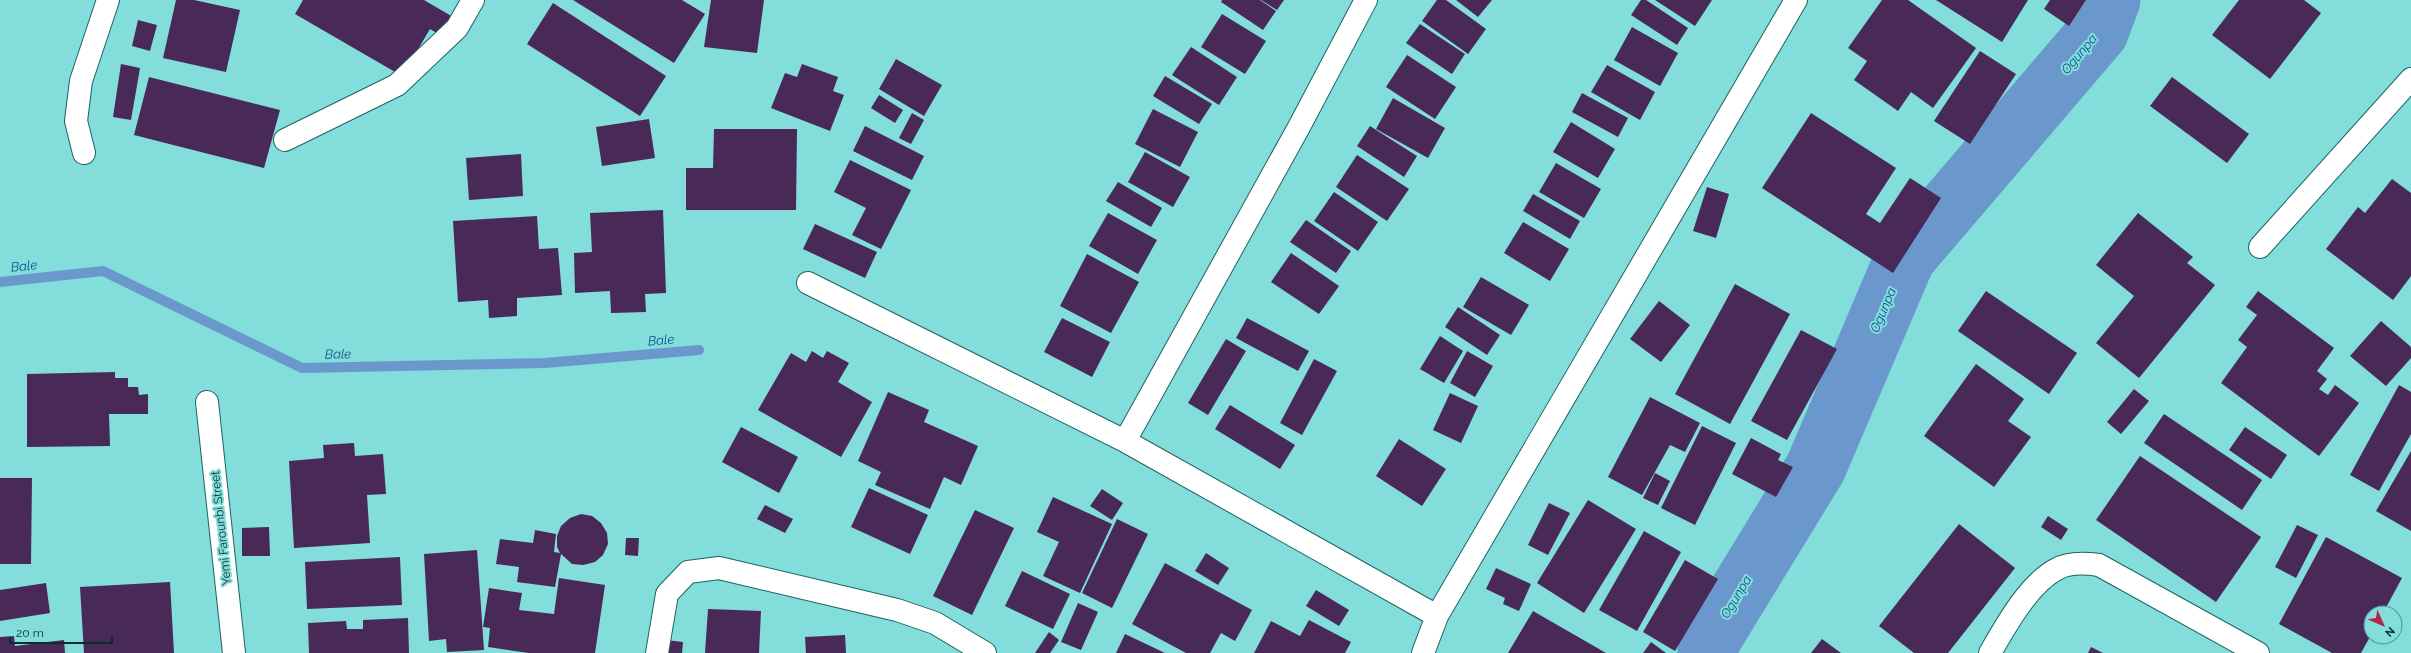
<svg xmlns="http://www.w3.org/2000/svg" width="2411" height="653" viewBox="0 0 2411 653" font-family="Raleway,sans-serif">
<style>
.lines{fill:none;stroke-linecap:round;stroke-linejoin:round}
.stream{stroke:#6b98cc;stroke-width:10}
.river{stroke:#6b98cc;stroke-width:61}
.building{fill:#482958}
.minor-casing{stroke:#1b6463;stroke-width:24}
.minor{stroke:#fff;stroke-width:22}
.labels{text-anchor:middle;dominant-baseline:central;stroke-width:4;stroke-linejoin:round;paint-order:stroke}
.street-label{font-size:12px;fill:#052e2d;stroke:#83ddda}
.water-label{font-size:13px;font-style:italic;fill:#0e4f8e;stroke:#83ddda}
</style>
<rect width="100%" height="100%" fill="#83ddda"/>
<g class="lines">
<path class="stream" d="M0 282 103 271 302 368 545 363 699 350"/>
<path class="river" d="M1708 653 1709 642 1816 467 1905 258 2098 32 2110 0"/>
</g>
<path class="building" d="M176 0H194L240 10 226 72 163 58Z
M303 0H424L453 17 442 36 430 29 402 76 295 14Z
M573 0H682L705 14 674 63Z
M711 0H764L757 53 704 47Z
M1222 0H1260L1276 11 1263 30 1221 2Z
M1261 0H1284L1277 10Z
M1437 0H1446L1486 29 1468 54 1422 21Z
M1456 0H1492L1478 17Z
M1641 0H1646L1688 28 1677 45 1631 15Z
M1655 0H1712L1695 26Z
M1882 0H1908L1976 48 1933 108 1911 92 1898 111 1854 80 1867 61 1848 48Z
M1936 0H2028L2002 42Z
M2050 0H2086L2069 26 2044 9Z
M2239 0H2304L2321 13 2270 79 2212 35Z
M553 3 666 76 640 116 527 44Z
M1222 14 1266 41 1245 74 1201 47Z
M138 20 157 25 150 51 132 46Z
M1420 24 1465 54 1452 74 1406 43Z
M1632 27 1678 53 1660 86 1614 60Z
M1191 47 1237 77 1219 105 1172 75Z
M1980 51 2016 74 1970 144 1934 121Z
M1407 55 1456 87 1435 119 1386 87Z
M896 59 942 85 924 116 879 89Z
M121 64 140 68 131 120 113 117Z
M802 64 838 77 833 91 844 95 830 131 771 108 785 73 797 77Z
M1607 65 1655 92 1640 120 1591 92Z
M1165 76 1212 104 1199 124 1153 96Z
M149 77 280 110 264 168 134 135Z
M2172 77 2249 134 2227 163 2150 106Z
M1582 93 1628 118 1618 137 1572 112Z
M879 95 903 110 895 123 871 108Z
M1393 98 1445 128 1428 158 1376 129Z
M1153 109 1198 132 1180 167 1135 144Z
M912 113 924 120 911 144 899 138Z
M1811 113 1896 168 1866 214 1880 223 1910 178 1941 198 1893 273 1762 188Z
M649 119 655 158 602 166 596 127Z
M1571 122 1615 149 1598 178 1553 152Z
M865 126 924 156 912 180 853 151Z
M1370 126 1417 156 1404 177 1357 146Z
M714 129H797L796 210H686V168H713Z
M1145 152 1190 177 1173 207 1128 182Z
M521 154 523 196 469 200 466 158Z
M1357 155 1409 189 1387 221 1336 187Z
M850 160 911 190 881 249 852 235 866 208 834 192Z
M1556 163 1601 189 1584 218 1539 192Z
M2392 179 2411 193V276L2393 300 2326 249 2358 207 2365 213Z
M1118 182 1162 208 1151 227 1106 201Z
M1707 187 1729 194 1716 238 1693 231Z
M1334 192 1378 222 1358 251 1314 221Z
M1533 194 1580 221 1570 239 1523 211Z
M663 210 666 293 645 294 646 312 611 313 610 291 575 293 574 253 592 252 590 213Z
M1108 213 1157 240 1138 274 1089 246Z
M2138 213 2193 257 2187 263 2215 285 2139 378 2096 343 2134 296 2096 265Z
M537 216 539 249 558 248 562 295 517 298V316L489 318 488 300 458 302 453 221Z
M1306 220 1351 251 1336 273 1290 242Z
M1523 222 1569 249 1550 281 1504 253Z
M815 224 877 252 865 278 803 249Z
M1291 253 1339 286 1319 314 1271 282Z
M1087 254 1139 282 1111 333 1060 306Z
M1481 277 1529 305 1511 335 1463 307Z
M1735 284 1790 314 1730 424 1675 394Z
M1986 291 2077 353 2049 394 1958 331Z
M2258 291 2334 348 2317 371 2327 379 2319 389 2328 395 2335 385 2359 403 2319 456 2221 383 2247 347 2238 340 2257 315 2246 307Z
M1659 301 1690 325 1661 362 1630 339Z
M1458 307 1500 335 1487 355 1445 327Z
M1062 318 1110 342 1092 377 1044 352Z
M1247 318 1309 351 1298 371 1236 338Z
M2381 321 2411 347V358L2386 386 2350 356Z
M1801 330 1837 349 1787 440 1751 421Z
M1440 336 1463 351 1444 383 1420 369Z
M1226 339 1246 351 1208 415 1188 403Z
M812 351 823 358 827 351 849 363 838 382 872 402 841 457 758 410 791 353 806 362Z
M1467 351 1493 366 1475 397 1450 383Z
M1314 359 1337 371 1302 435 1280 423Z
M1976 364 2024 399 2008 421 2031 437 1994 487 1924 436Z
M115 372V378H128V387H138L139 395 148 394V414H109L110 446 27 447V374Z
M2399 385 2411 392V434L2379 491 2350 475Z
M2134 389 2149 401 2121 434 2107 422Z
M888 392 929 410 924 422 978 446 961 485 944 477 930 509 875 485 881 472 858 461Z
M1450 393 1478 406 1461 443 1433 430Z
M1650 397 1700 423 1685 452 1670 445 1642 495 1608 477Z
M1230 405 1295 445 1280 469 1215 429Z
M2164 414 2262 480 2242 510 2144 443Z
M1702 426 1736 443 1695 525 1661 508Z
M741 427 798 457 779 493 722 462Z
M2245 427 2287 455 2271 479 2229 450Z
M1751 438 1781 454 1778 460 1793 467 1776 497 1732 474Z
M1399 439 1446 469 1422 506 1376 476Z
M354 443 355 456 383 454 386 494 367 495 370 543 294 548 289 461 324 458 323 445Z
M2411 451V531L2376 511Z
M2140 456 2261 537 2216 602 2096 520Z
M1655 473 1670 481 1658 505 1643 498Z
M0 478H32L31 564H0Z
M869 488 928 515 910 554 851 527Z
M1102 489 1123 503 1112 520 1090 506Z
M1053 497 1112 524 1080 593 1043 576 1059 542 1037 532Z
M1588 500 1636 529 1584 613 1537 583Z
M1549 503 1570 513 1548 555 1528 545Z
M765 505 793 519 785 533 757 519Z
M975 510 1014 528 972 615 933 596Z
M581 514 592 516 601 523 607 533 608 544 603 555 595 562 583 565 572 564 561 554 555 587 517 582 519 567 496 564 500 539 533 543 535 530 556 534 554 552 560 553 557 547V536L561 526 570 518Z
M2048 516 2068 529 2061 540 2041 527Z
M1117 519 1148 534 1112 608 1082 593Z
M1959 524 2015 568 1948 653H1914L1879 626Z
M2297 525 2318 535 2296 578 2275 567Z
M269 527 270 556H242V528Z
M1644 531 1681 552 1637 631 1599 610Z
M2326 537 2402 578 2383 613H2371V635L2361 653H2332L2279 624Z
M626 538H639L638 556 625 555Z
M477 550 484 650 447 652 446 639 429 641 424 554Z
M1206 553 1229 568 1218 585 1195 571Z
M400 557 402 605 307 609 305 562Z
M1685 560 1718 579 1675 651 1643 632Z
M1165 563 1252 610 1235 641 1221 633 1210 653H1186L1132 624Z
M1496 568 1531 584 1519 611 1503 604 1505 598 1486 589Z
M1022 571 1070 594 1053 629 1005 606Z
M559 578 605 585 595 653H529L488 647 490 628 483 627 489 588 522 593 519 610 554 614Z
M170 582 174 653H84L80 587Z
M46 583 50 613 0 621V590Z
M1316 590 1349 610 1339 626 1306 606Z
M1078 603 1098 612 1081 650 1061 642Z
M708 609 761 611 759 653H705Z
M1533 611 1606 653H1508Z
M408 618 409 653H309L308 623 346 621 347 629H363V620Z
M1309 620 1351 642 1345 653H1254L1271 621 1300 636Z
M1049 632 1059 640 1050 653H1035Z
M1125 634 1165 653H1116Z
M845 635 846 653H806L805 637Z
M14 636 15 646 64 640 65 653H0V637Z
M1822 639 1841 653H1811Z
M666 640 683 642 682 653H664Z
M1651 642 1666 653H1643Z
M2091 647 2103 653H2088Z"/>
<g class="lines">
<g class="minor-casing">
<path id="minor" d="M285 140 397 85 457 28 473 0
M84 153 76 121 81 81 108 0
M2260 247 2411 79
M808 283 1125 441 1437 616
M207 402 234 653
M1125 441 1299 127 1366 0
M657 653 667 594 688 572 719 568 897 610 935 623 985 653
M1423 653 1437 616 1796 0
M1990 653C2005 627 2029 583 2057 569 2069 562 2085 563 2099 565L2258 653"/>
</g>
<use href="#minor" class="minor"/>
</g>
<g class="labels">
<g class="street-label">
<text transform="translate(221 528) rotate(-96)">Yemi Farounbi Street</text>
</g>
<g class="water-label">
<text transform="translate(2079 54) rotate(-50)">Ogunpa</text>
<text transform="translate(24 266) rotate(-6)">Bale</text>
<text transform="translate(1883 310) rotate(-67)">Ogunpa</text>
<text transform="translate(661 340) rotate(-5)">Bale</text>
<text transform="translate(338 354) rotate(-1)">Bale</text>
<text transform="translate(1736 597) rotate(-59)">Ogunpa</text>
</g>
</g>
<g transform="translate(2383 625) rotate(135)"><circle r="19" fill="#83ddda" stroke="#519795"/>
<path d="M0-3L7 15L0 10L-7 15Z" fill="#b52448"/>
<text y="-6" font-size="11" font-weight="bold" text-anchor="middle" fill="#052e2d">N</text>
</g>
<path d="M10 637v6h102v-6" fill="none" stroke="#052e2d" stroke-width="2"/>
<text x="16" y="637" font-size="12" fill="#052e2d" stroke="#83ddda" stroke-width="3" paint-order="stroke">20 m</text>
</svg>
